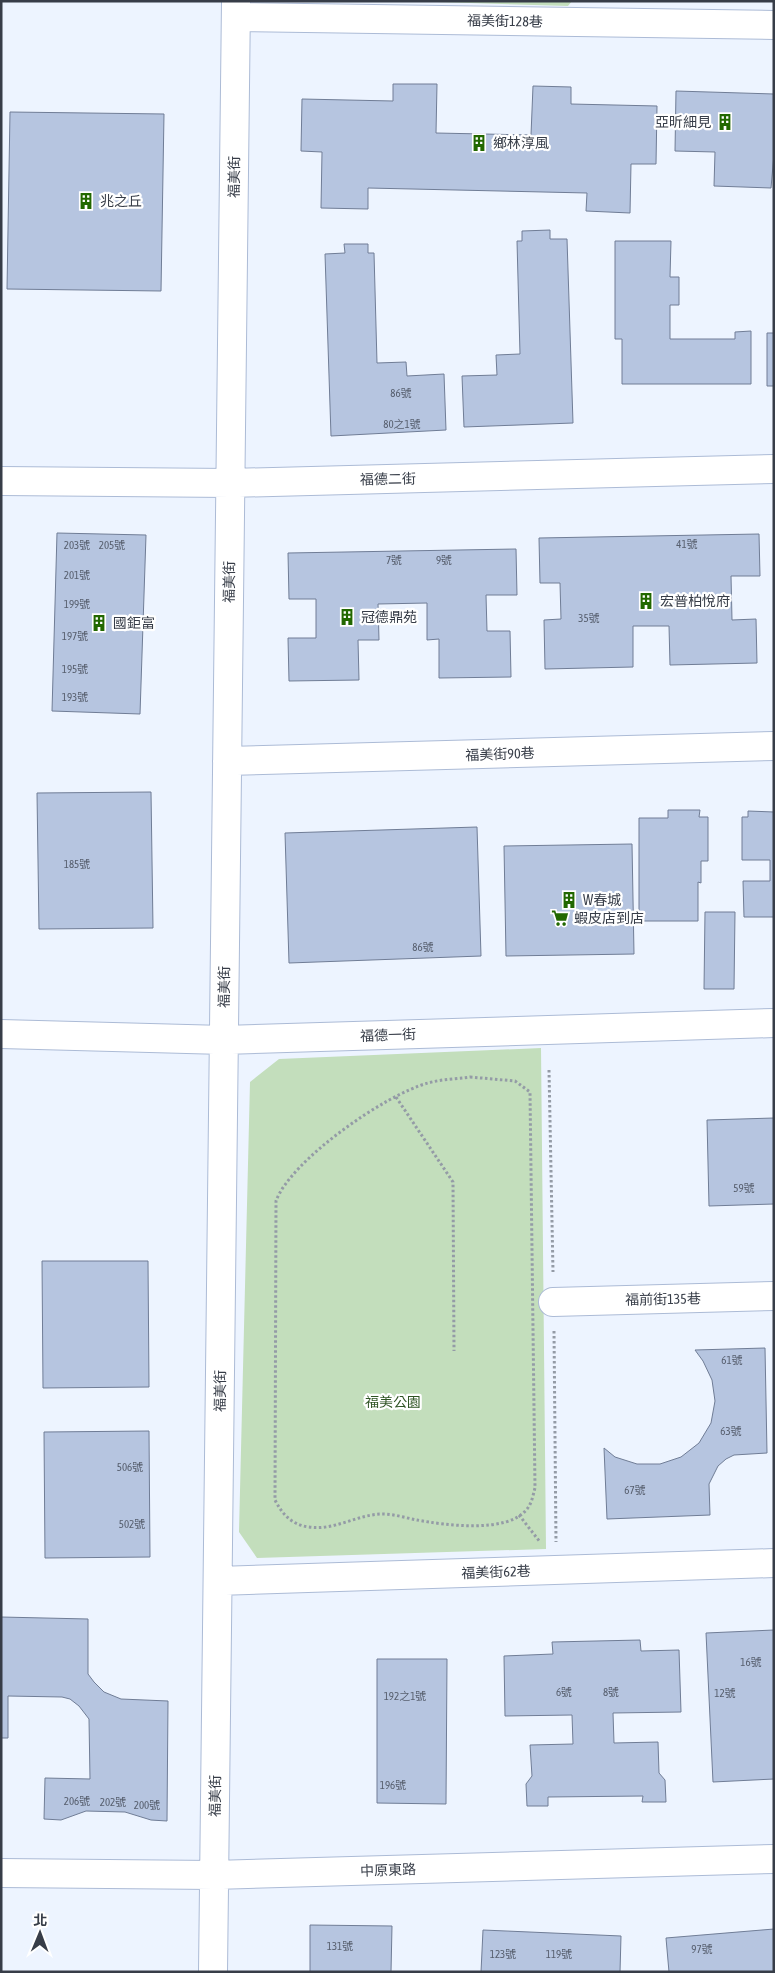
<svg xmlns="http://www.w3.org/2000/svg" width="775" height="1973" viewBox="0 0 775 1973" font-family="'Asap Condensed','Noto Sans TC',sans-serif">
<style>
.green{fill:#c3debc}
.building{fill:#b6c5e0;stroke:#707d96}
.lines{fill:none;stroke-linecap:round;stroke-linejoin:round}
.minor-casing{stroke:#acbbd6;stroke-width:30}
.path{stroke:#949ba6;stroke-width:3;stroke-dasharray:2.5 2.5;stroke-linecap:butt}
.minor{stroke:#fff;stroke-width:28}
.labels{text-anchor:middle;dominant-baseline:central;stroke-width:4.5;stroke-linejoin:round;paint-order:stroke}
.number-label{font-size:11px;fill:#575f6e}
.street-label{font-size:14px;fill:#373d48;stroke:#fff}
.poi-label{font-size:14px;fill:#373d48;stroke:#fff;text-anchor:start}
.park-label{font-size:14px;fill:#2f5424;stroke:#fff}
</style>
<rect width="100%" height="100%" fill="#edf4ff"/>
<path class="green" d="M404 1H572L568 6Z
M541 1048 546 1549 257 1558 239 1532 250 1082 279 1059Z"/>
<path class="building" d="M393 84H437L436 133 531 135 533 86 571 87V104L657 106 656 164H631L630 213 586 211 587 193 368 188V209L321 208 322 152 301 151 302 99 393 101Z
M676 91 774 94V154L771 188 714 186 715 152 675 151Z
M10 112 164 114 161 291 7 289Z
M550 230V239H567L573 423 464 427 462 376 497 375 496 355 520 354 517 241H522V231Z
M615 241H671L670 277H679V305H670V339H735V332L751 331V384H622V339H615Z
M344 244H368V253H374L377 363 406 362 407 376 444 374 446 430 331 436 325 254 345 253Z
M767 333H774V386H767Z
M57 533 146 535 140 714 52 711Z
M759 534 760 576H731L732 620 756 619 757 663 670 665 669 626H633V667L545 669 544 620 561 619 560 583H540L539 538Z
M516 549 517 595H486L487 631H510L511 677 439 678V639L427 640V603L378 604 379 640H358L359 680 289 681 288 638H316V599H289L288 553Z
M151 792 153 928 39 929 37 793Z
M668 810H700L699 817H708V861H701V883L698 882V921H639V818H668Z
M748 811 774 812V917H744L743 881H770V860H742V817H748Z
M477 827 481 956 289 963 285 833Z
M632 844 634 954 506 956 504 846Z
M705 912H735L734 989H704Z
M774 1118V1204L709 1206 707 1120Z
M42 1261H148L149 1387 43 1388Z
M765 1348 767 1453 734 1455 726 1459 718 1466 709 1484 710 1515 607 1519 604 1448 615 1457 637 1464H660L681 1457 699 1443 711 1423 715 1401 712 1380 703 1361 695 1350Z
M149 1431 150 1557 45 1558 44 1432Z
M1 1617 88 1619V1674L94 1682 104 1692 121 1699 168 1701 167 1821 151 1820 125 1812 86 1811 61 1820 44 1819 45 1778 90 1779 89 1719 79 1706 70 1699 62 1697 8 1696V1738H1Z
M774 1630V1779L713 1782 706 1633Z
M640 1640 641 1651 679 1650 681 1712 613 1713 614 1743 658 1742 659 1773 665 1780 666 1802H642L643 1796 548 1797V1806H527L526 1784 532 1776 530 1745 573 1744 572 1715 505 1716 504 1656 553 1654 552 1642Z
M377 1659H447L446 1804 377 1803Z
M310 1925 392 1926 391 1972H310Z
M774 1929V1972H669L666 1938Z
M483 1930 621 1936 620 1972H481Z"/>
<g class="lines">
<g class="minor-casing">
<path id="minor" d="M236 17 774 25
M1 481 230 483 774 469
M227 761 774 746
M1 1034 224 1040 774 1023
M553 1302 774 1296
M218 1581 774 1563
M1 1873 214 1875 774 1859
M213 1972 236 1"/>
</g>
<path class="path" d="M549 1070 553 1272
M470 1077 515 1081 530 1092 535 1488C533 1495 532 1503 527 1509 508 1534 444 1525 417 1520 406 1518 394 1514 383 1514 358 1514 334 1531 309 1527 292 1525 282 1514 275 1500L276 1201C291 1160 386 1094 428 1083 442 1079 457 1079 470 1077Z
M396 1097 453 1182 454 1351
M554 1331 556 1542
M519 1515 540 1542"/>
<use href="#minor" class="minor"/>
</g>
<defs>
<g id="building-bare" transform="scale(1.35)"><path d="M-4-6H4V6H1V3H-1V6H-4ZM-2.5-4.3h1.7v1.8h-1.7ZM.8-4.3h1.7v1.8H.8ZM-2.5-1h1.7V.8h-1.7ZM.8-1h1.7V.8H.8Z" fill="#226800" stroke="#fff" stroke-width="2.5" paint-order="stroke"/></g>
<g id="supermarket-bare" transform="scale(1.35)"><path d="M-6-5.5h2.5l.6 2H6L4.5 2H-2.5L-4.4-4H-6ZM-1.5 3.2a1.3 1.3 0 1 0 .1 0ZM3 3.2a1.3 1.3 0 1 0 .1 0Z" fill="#226800" stroke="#fff" stroke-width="2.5" paint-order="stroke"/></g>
</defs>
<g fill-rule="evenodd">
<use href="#building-bare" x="725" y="122"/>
<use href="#building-bare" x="479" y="143"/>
<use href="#building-bare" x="86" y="201"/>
<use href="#building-bare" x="646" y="601"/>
<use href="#building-bare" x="347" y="617"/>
<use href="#building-bare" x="99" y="623"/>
<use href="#building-bare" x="569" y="900"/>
<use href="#supermarket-bare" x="560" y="918"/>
</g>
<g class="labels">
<g class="number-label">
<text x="401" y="393">86號</text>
<text x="402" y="424">80之1號</text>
<text x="687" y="544">41號</text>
<text x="77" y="545">203號</text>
<text x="112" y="545">205號</text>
<text x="394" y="560">7號</text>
<text x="444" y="560">9號</text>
<text x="77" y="575">201號</text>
<text x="77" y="604">199號</text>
<text x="589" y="618">35號</text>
<text x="75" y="636">197號</text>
<text x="75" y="669">195號</text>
<text x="75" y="697">193號</text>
<text x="77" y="864">185號</text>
<text x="423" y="947">86號</text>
<text x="744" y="1188">59號</text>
<text x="732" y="1360">61號</text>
<text x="731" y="1431">63號</text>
<text x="130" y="1467">506號</text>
<text x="635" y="1490">67號</text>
<text x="132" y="1524">502號</text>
<text x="751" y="1662">16號</text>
<text x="564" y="1692">6號</text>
<text x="611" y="1692">8號</text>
<text x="725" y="1693">12號</text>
<text x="405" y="1696">192之1號</text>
<text x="393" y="1785">196號</text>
<text x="77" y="1801">206號</text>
<text x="113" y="1802">202號</text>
<text x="147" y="1805">200號</text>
<text x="340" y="1946">131號</text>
<text x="702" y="1949">97號</text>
<text x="503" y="1954">123號</text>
<text x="559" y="1954">119號</text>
</g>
<g class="street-label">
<text transform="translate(505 21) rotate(1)">福美街128巷</text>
<text transform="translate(234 177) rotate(-89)">福美街</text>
<text transform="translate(388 479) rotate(-1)">福德二街</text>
<text transform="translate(229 582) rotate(-89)">福美街</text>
<text transform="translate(500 754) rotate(-2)">福美街90巷</text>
<text transform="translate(224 987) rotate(-89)">福美街</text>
<text transform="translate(388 1035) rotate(-2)">福德一街</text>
<text transform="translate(663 1299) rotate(-1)">福前街135巷</text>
<text transform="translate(220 1391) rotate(-89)">福美街</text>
<text transform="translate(496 1572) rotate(-2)">福美街62巷</text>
<text transform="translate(215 1796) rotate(-89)">福美街</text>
<text transform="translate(388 1870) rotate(-2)">中原東路</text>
</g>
<g class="poi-label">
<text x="711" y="122" text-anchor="end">亞昕細見</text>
<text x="493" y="143">鄉林淳風</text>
<text x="100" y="201">兆之丘</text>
<text x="660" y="601">宏普柏悅府</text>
<text x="361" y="617">冠德鼎苑</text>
<text x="113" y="623">國鉅富</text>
<text x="583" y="900">W春城</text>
<text x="574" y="918">蝦皮店到店</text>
</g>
<g class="park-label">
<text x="393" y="1402">福美公園</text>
</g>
</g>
<rect width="775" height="1973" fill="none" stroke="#373d48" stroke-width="5"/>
<g transform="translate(40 1933) rotate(1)" stroke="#ffffff" stroke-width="4" paint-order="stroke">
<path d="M0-4L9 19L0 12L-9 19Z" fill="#373d48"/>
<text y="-8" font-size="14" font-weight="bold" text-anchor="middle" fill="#373d48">北</text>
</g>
</svg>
